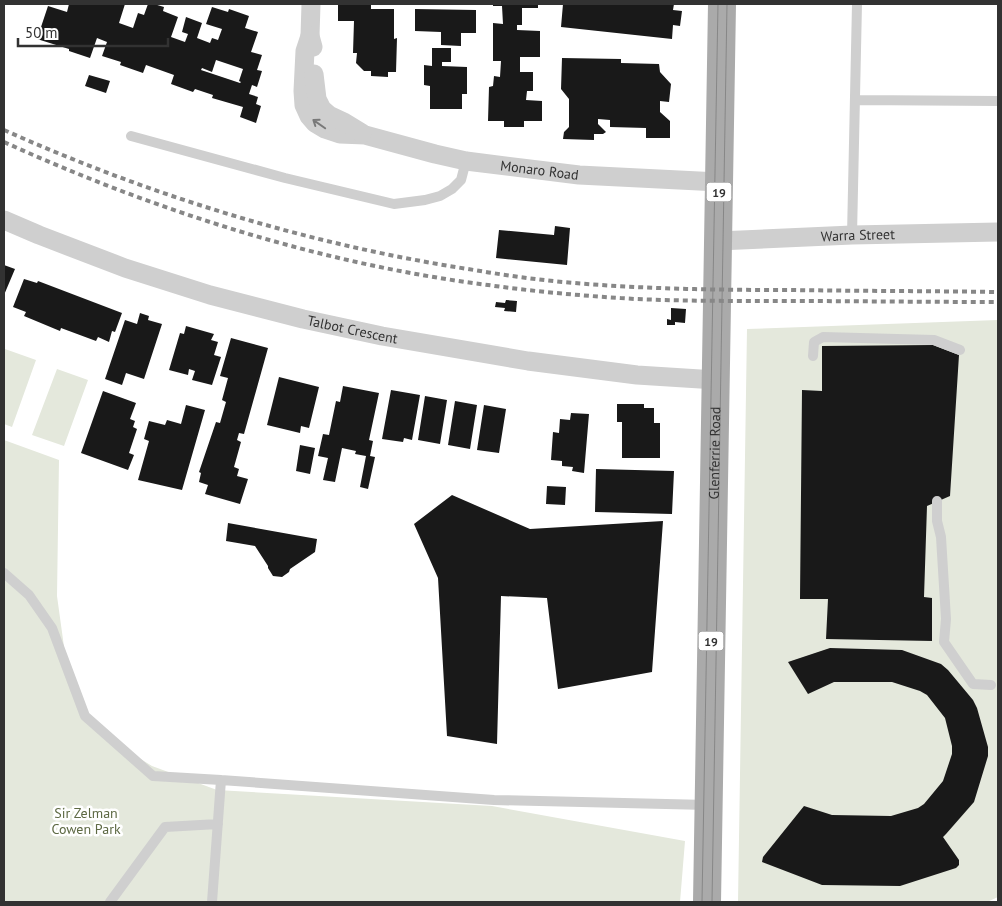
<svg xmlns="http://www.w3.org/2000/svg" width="1002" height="906" viewBox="0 0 1002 906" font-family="'PT Sans',sans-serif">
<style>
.green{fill:#e4e8dc}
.building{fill:#191919;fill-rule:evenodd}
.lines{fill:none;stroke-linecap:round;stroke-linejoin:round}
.service{stroke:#cfcfcf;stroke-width:10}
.minor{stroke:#cfcfcf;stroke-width:19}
.primary{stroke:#aaa;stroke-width:28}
.tram{stroke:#878787;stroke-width:1}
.rail{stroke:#878787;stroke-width:4;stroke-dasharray:5 4;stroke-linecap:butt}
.oneway{stroke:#797979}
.labels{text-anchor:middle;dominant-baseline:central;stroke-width:5;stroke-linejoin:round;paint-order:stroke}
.shield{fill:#fff;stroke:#707070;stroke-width:1}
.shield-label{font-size:12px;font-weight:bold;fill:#323232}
.street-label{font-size:14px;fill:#323232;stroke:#fff}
.park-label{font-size:14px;fill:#5d6943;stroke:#fff}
</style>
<rect width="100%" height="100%" fill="#fff"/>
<path class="green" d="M998 320V897L987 902H738L747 329Z
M5 349 36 360 12 427 4 424V352Z
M57 369 88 380 64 446 32 435Z
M4 440 59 460 57 596 69 683 103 736 152 766 217 790 492 806 685 841 680 902H4Z"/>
<path class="building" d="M69 4H125L119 23 133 28 138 13 144 15 148 4H154L164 7 163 11 178 17 171 37 185 42 188 34 182 32 186 17 202 23 197 38 210 43 212 38 218 40 222 29 206 24 212 7 228 12 229 9 249 16 245 28 258 32 251 52 262 55 257 70 262 71 257 87 252 85 249 94 258 97 256 104 261 106 256 123 240 117 243 107 212 98 213 95 195 89 193 92 171 84 174 75 146 65 143 73 120 65 121 62 102 56 107 42 97 38 90 58 69 51V49L37 39 48 6 67 12ZM216 60 243 69 239 81 241 82 240 83 201 70 202 68 212 72Z
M338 4H371V9H394V39L397 38 396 72H388V77L371 76V71H364L356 63 357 53H353L354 21H338Z
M493 4H538V8H522V25H517V30L540 31V57H520V72H533V91H527L526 100 542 101V121H524V127H504V121H488L489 87 493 86 494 76 500 77 501 61H493V23L503 24 502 6H493Z
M563 4H674L673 10 682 11 680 26 673 25 672 39 561 27Z
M415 9 476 10V33H461V46L441 45V32L415 31Z
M432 48H451V62H442V66L467 67V94H462V109H430V86L424 85V65L432 66Z
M562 58 621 59V63L659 64 660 72 671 84 669 102 660 101V112L670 121V138H646V128L610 127V120L598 119V124L606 132 603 134H594V140L563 139 564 132 569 127V99L561 89Z
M89 75 110 81 106 93 85 86Z
M555 226 570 228 567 265 496 258 499 230 554 235Z
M4 265 15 269 4 295Z
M24 279 37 283 38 281 122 313 115 332 112 331 109 342 98 337 96 341 61 328 60 331 24 316 26 312 13 307Z
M506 300 517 301 516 312 504 311 505 308 495 307 496 302 505 303Z
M671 308 686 309 685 323 675 322V325H667V319L671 320Z
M140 313 149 316 148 320 162 324 144 379 126 373 122 385 105 379 125 320 137 324Z
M186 326 214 334 211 340 218 342 214 355 221 357 212 385 192 380 195 371 189 369 188 375 169 370 180 333 184 334Z
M231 338 268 348 244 434 239 433 237 440 241 442 234 467 239 469 237 476 248 479 240 504 205 494 208 485 199 482 201 473 199 472 216 422 220 423 226 402 222 400 228 378 220 376Z
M933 345 959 355 950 496 927 506 924 597 932 598V641L826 639 828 599H800L802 390 822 391V346Z
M279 377 319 387 309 428 301 426 300 433 267 425Z
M343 386 379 393 369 440 373 441 370 456 375 457 368 489 360 487 366 456 355 454 356 451 342 448 335 482 323 480 328 458 318 456 323 434 329 435 336 401 340 402Z
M391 390 420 395 412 440 404 438 403 442 382 439Z
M103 391 136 403 130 419 135 421 133 427 137 429 129 453 134 455 128 470 81 453Z
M425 396 447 400 440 444 418 440Z
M455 401 477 405 470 449 448 445Z
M617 404H644V408H654V423H660V458H622V422H617Z
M186 405 205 410 182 490 138 480 149 441 144 439 149 421 165 425 167 420 181 424Z
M484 405 506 409 499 453 477 450Z
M571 413 589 414 584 473 572 471 573 467 562 466V461L551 460 553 432 559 433 560 419 570 420Z
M300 445 315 448 310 474 296 471Z
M596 469 674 471 672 514 595 512Z
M547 486 566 487 565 505 546 504Z
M452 495 530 529 663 521 652 672 558 689 547 598 501 596 497 744 447 736 438 578 414 524Z
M228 523 317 539 315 552 290 569 289 572 282 577 273 576 268 568V566L255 546 226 541Z
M830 648 902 650 941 664 948 670 973 700 977 708 988 747V756L974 802 946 834 943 837 959 860V865L956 868 900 886 822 885 762 862 763 857 804 806 832 815 891 816 918 808 924 804 943 781 952 754V746L945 718 927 695 920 691 892 682H834L808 694 788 662Z"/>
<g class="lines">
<path class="service" d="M855 100 998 101
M131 136 285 178 394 204 425 200 440 196 452 189 461 180 466 161
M852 235 857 4
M813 356 814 342 823 337 934 340 960 350
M937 501V521L941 537 946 619 944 642 973 684 991 685
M4 573 29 595 52 628 85 716 153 776 221 780 494 800 708 805
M110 902 165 827 218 824
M212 902 221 780"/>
<g class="minor">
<path d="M311 4 310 36 313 47"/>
<path id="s1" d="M310 36 305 51 303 91 304 105 309 116 315 123 325 129 340 134 365 135 435 154 466 161 579 175 719 182"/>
<path d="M314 74 317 99 322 109 329 115 344 122 362 133"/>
<path id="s2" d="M4 220 39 235 125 268 210 295 303 319 382 336 528 361 637 375 716 380"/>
<path id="s3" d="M718 241 852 235 998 232"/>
</g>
<path class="primary" id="s4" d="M707 902 722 4"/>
<path class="tram" d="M702 902 718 4
M712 902 727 4"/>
<path class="rail" d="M4 130C152 196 307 244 468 269 503 275 538 280 574 283 646 289 717 290 789 290 859 291 928 291 998 292
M4 142C156 211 321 264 488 285 537 292 586 296 635 299 683 301 731 301 778 301 852 301 925 302 998 302"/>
</g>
<defs><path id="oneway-shaft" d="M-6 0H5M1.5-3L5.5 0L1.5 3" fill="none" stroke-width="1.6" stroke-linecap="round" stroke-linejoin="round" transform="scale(1.25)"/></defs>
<use class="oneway" href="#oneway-shaft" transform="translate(319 124) rotate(-145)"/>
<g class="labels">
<g class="shield">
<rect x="706.5" y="182.5" width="25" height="19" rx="4"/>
<rect x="698.5" y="631.5" width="25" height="19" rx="4"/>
</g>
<g class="shield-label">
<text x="719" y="192">19</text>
<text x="711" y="641">19</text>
</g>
<g class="street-label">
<text stroke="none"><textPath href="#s1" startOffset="322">Monaro Road</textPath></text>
<text stroke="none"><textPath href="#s3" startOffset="140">Warra Street</textPath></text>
<text stroke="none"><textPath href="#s2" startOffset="366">Talbot Crescent</textPath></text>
<text stroke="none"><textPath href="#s4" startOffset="449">Glenferrie Road</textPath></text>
</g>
<g class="park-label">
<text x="86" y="813">Sir Zelman<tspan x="86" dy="16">Cowen Park</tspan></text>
</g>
</g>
<rect width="1002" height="906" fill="none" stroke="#323232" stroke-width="10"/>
<path d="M18 38v8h150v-8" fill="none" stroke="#323232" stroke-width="2.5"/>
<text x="25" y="38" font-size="15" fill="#323232" stroke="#ffffff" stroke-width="4" paint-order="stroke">50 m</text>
</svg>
